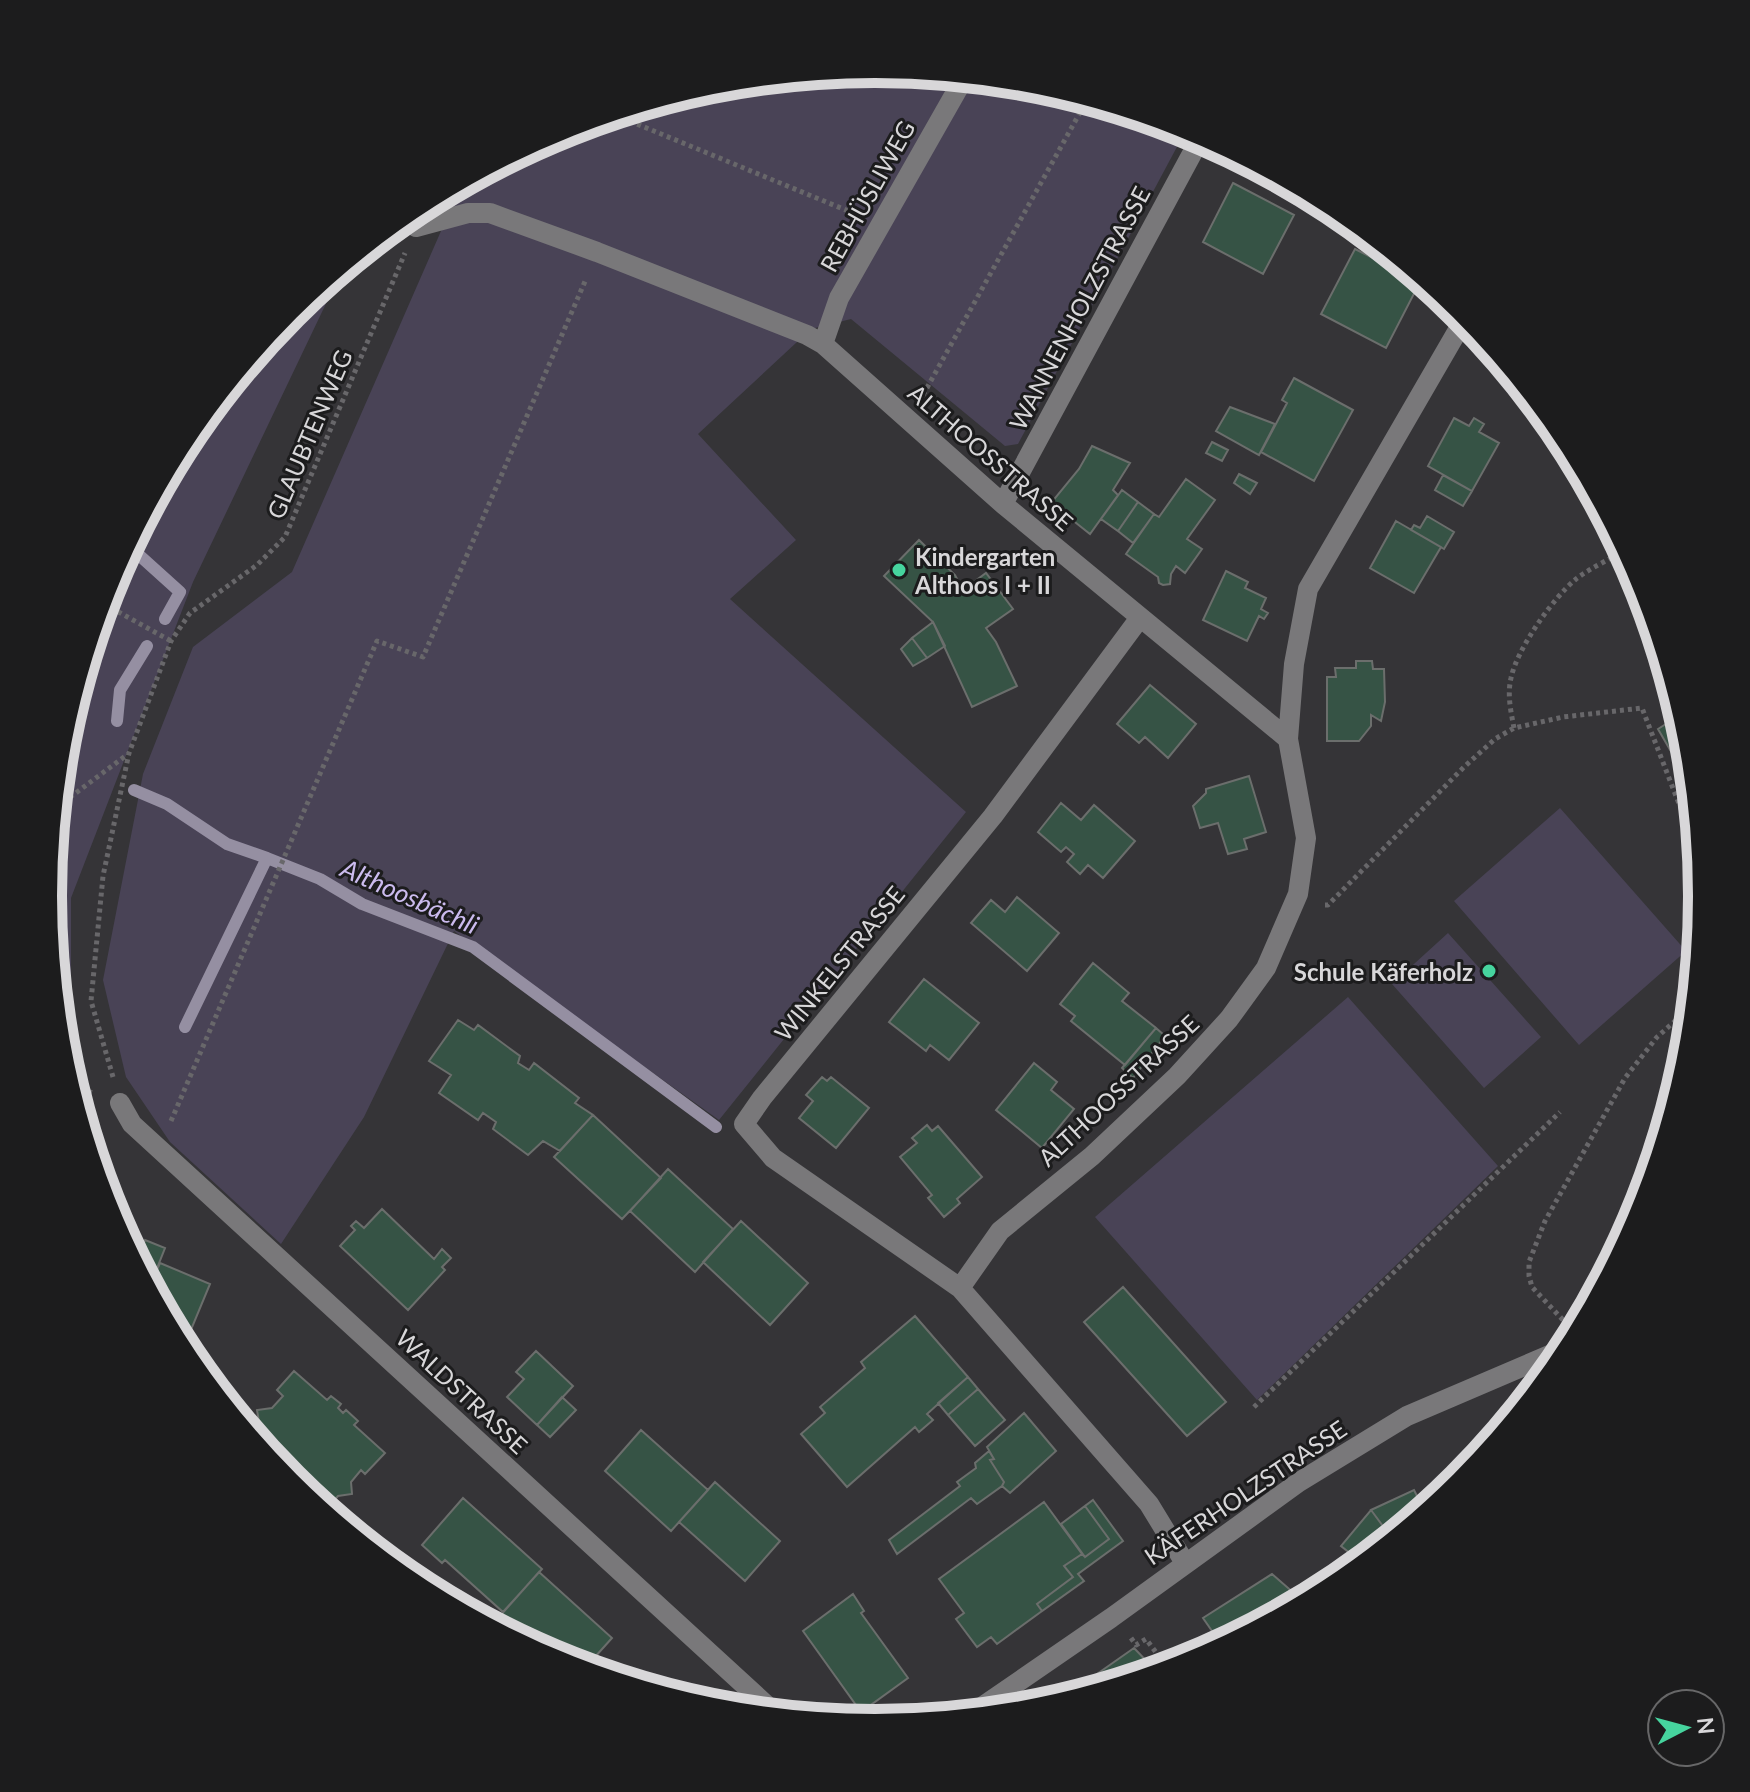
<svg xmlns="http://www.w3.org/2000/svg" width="1750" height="1792" viewBox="0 0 1750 1792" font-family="Lato,sans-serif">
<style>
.green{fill:#494356}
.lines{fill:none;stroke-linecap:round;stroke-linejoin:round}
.stream{stroke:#958fa2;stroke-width:12}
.building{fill:#365345;stroke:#6b6e6c;stroke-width:2}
.path{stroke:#68676a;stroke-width:5;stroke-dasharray:4 4;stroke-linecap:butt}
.minor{stroke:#79787a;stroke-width:20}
.poi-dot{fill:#46d49e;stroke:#1c1c1d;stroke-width:3}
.labels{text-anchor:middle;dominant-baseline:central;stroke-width:6;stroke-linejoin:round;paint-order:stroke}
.street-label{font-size:24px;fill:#d8d7d9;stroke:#1c1c1d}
.poi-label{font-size:24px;font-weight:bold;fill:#d8d7d9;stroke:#1c1c1d;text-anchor:start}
.water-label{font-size:26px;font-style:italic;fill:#cbbbee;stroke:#1c1c1d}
.rim{fill:none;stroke:#d8d7d9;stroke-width:10}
</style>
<rect width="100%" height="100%" fill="#353437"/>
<path class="green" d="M875 69 1037 85 1186 130 1018 444 1005 446 851 319 811 329 698 434 796 540 730 599 966 812 719 1120 454 931 364 1117 281 1244 170 1142 126 1077 103 980 143 774 193 647 292 572 462 183 559 132 714 85Z
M343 268 193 582 71 898V1036L63 1049 48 896 64 734 111 579 188 436 291 311Z
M1560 808 1686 951 1579 1045 1454 901Z
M1448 933 1541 1037 1484 1088 1392 984Z
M1348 997 1498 1166 1257 1400 1095 1217Z"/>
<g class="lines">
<path class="stream" d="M129 546 180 592 165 619
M117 721 120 690 147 646
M134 790 167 804 227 844 267 858
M185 1027 267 858 320 879 362 904 473 947 716 1127"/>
</g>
<path class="building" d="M1233 183 1294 215 1263 274 1203 242Z
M1355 249 1420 282 1386 348 1321 314Z
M1507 369 1541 411 1518 397 1522 390 1502 378Z
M1294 378 1353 410 1314 481 1261 452 1287 403 1282 400Z
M1230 407 1275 424 1259 455 1216 431Z
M1454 418 1469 426 1474 418 1484 424 1479 432 1499 443 1472 491 1428 466Z
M1212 442 1228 450 1222 461 1206 453Z
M1092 446 1130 463 1113 490 1118 495 1090 534 1051 503 1079 469Z
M1239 474 1257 483 1250 494 1234 483Z
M1443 475 1472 491 1463 506 1435 490Z
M1186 479 1215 500 1187 539 1202 549 1185 573 1176 566 1171 574 1170 584 1163 585 1159 583 1158 577 1126 554 1154 514 1159 517Z
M1122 490 1138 502 1118 531 1101 519Z
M1138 502 1154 514 1133 543 1118 531Z
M1427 516 1454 532 1444 549 1411 530 1414 525 1420 528Z
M1396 521 1441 547 1414 593 1370 568Z
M919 540 955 575 963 590 986 573 1013 609 986 628 996 642 1017 686 972 707 933 622 884 576Z
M1226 571 1248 582 1245 588 1266 598 1261 609 1268 613 1264 619 1259 616 1247 641 1203 620Z
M933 622 945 646 927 658 912 638Z
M912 638 927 658 913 666 901 649Z
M1356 661H1372L1373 669H1384L1385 702 1381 721 1371 715V726L1359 741H1327V677H1336L1335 668H1356Z
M1150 685 1196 724 1168 758 1145 737 1139 743 1117 724Z
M1680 715 1687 747 1673 755 1658 729Z
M1249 776 1266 832 1244 839 1247 849 1228 854 1218 823 1200 828 1193 806 1206 793V789Z
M1061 803 1081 820 1094 805 1135 841 1103 878 1088 865 1080 874 1067 862 1074 854 1066 847 1061 852 1038 832Z
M1017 897 1059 933 1027 971 971 923 991 900 1005 912Z
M1093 963 1129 993 1122 1001 1156 1028 1125 1065 1071 1021 1075 1016 1060 1004Z
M924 979 979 1023 949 1060 930 1045 926 1051 889 1022Z
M458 1020 474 1030 478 1025 520 1056 518 1063 529 1070 534 1063 579 1098 575 1103 593 1115 560 1151 543 1141 528 1155 493 1129 496 1122 483 1113 478 1120 439 1093 451 1075 429 1061Z
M1156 1028 1165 1036 1133 1078 1122 1068Z
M1688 1035 1686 1058 1685 1061 1673 1048Z
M1034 1063 1057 1082 1051 1090 1074 1109 1042 1148 996 1110Z
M822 1077 827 1081 831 1077 869 1108 836 1148 799 1118 813 1101 806 1095Z
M593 1115 661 1178 622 1219 554 1157Z
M927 1125 932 1131 938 1126 982 1177 957 1199 960 1203 944 1217 928 1198 932 1195 900 1157 917 1143 912 1138Z
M668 1169 733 1229 695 1272 630 1211Z
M382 1209 434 1259 442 1249 451 1258 442 1267 445 1270 408 1310 340 1246 355 1230 351 1226 356 1221 364 1228Z
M741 1221 808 1283 770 1325 703 1262Z
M145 1240 165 1248 150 1286 134 1255 138 1257Z
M160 1263 210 1284 188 1337 174 1331 150 1286Z
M1123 1287 1226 1402 1187 1436 1084 1322Z
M915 1316 968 1377 927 1414 933 1420 919 1432 915 1427 847 1487 801 1434 825 1413 820 1407 865 1368 861 1362Z
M536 1351 573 1386 537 1425 507 1397 524 1379 516 1372Z
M294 1371 327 1400 331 1396 341 1404 338 1408 343 1413 346 1410 358 1421 354 1425 385 1453 365 1474 361 1470 351 1482 352 1494 338 1496 326 1510 290 1480 256 1439 262 1431 256 1426 259 1422 257 1410 272 1408 283 1396 277 1390Z
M968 1377 978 1389 948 1415 938 1403Z
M978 1389 1005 1420 975 1446 948 1415Z
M562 1397 576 1410 550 1437 537 1425Z
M1024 1413 1056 1451 1010 1493 1002 1486 1004 1482 990 1460 994 1459 987 1447Z
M641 1430 708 1490 671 1531 605 1471Z
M989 1451 994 1459 990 1460 1004 1482 1002 1486 977 1504 971 1498 897 1554 889 1540 960 1486 957 1482 976 1468 975 1463Z
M715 1482 780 1541 745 1581 679 1522Z
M1414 1490 1424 1510 1391 1537 1371 1510Z
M463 1498 542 1569 503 1612 445 1560 442 1563 422 1545Z
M1093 1500 1123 1541 1078 1574 1084 1581 1042 1611 1037 1604 1073 1577 1064 1566 1082 1554 1085 1557 1109 1539 1085 1506Z
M1044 1502 1082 1554 1064 1566 1073 1577 1037 1604 1042 1611 997 1644 991 1637 977 1647 956 1619 964 1613 939 1579Z
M1085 1506 1109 1539 1085 1557 1061 1524Z
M1371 1510 1391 1537 1361 1562 1341 1546Z
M539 1572 612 1638 585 1668 558 1660 530 1645 499 1617Z
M1272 1574 1303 1601 1221 1644 1203 1618Z
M853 1594 864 1611 861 1613 908 1678 861 1712 803 1631Z
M1134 1648 1156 1671 1088 1692 1084 1688 1097 1674Z"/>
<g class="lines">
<path class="path" d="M615 115 853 213
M923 395 1087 100
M104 604 171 641
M1514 728C1511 712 1507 695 1511 678 1517 649 1553 598 1576 579 1589 569 1606 561 1620 553L1625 554
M57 807 128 754
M1325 905H1328L1464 767 1495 739 1514 728 1563 717 1642 708 1698 853
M113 1077 91 1001 103 876 129 753 171 641 190 613 257 565 285 537 405 253
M73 1086 93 1093
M171 1121 377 641 423 657 586 279
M1563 1320 1532 1287 1529 1276V1262L1545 1221 1625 1078 1657 1037 1691 1007
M1254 1407 1560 1112
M1131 1638 1136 1645 1146 1639 1161 1659"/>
<path class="minor" d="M416 227 468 213H490L597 252 807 335 823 344 1003 504 1288 739
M823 344 839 298 964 78
M1003 504 1201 137
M120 1103 132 1124 775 1713
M960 1288 773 1158 744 1124 762 1098 993 816 1139 619
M1185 1563 1149 1504 960 1288 1000 1231 1092 1156 1177 1076 1229 1019 1266 968 1298 894 1306 838 1288 739 1294 664 1308 589 1465 318
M973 1713 1111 1618 1299 1482 1407 1416 1566 1348"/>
</g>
<g class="poi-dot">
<circle cx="899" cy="570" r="8"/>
<circle cx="1489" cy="971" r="8"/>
</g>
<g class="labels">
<g class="street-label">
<text transform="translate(867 196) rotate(-61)">REBHÜSLIWEG</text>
<text transform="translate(1079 308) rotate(-62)">WANNENHOLZSTRASSE</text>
<text transform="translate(309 434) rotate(-67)">GLAUBTENWEG</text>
<text transform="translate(991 457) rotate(41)">ALTHOOSSTRASSE</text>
<text transform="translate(839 963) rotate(-51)">WINKELSTRASSE</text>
<text transform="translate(1118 1090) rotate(-43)">ALTHOOSSTRASSE</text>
<text transform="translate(462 1391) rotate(43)">WALDSTRASSE</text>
<text transform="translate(1245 1492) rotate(-34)">KÄFERHOLZSTRASSE</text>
</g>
<g class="poi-label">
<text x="915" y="556">Kindergarten<tspan x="915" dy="28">Althoos I + II</tspan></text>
<text x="1473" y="971" text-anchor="end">Schule Käferholz</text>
</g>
<g class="water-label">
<text transform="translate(410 896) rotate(24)">Althoosbächli</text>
</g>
</g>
<path d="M0 0H1750V1792H0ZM62 896a813 813 0 1 1 1626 0a813 813 0 1 1-1626 0Z" fill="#1c1c1d" fill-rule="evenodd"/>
<path class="rim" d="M62 896a813 813 0 1 1 1626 0a813 813 0 1 1-1626 0Z"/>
<g transform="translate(1686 1728) rotate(84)"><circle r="38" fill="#1c1c1d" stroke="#676768" stroke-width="2"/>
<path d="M0-6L14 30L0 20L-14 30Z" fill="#46d49e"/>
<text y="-12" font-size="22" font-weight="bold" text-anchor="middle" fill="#d8d7d9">N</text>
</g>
</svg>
